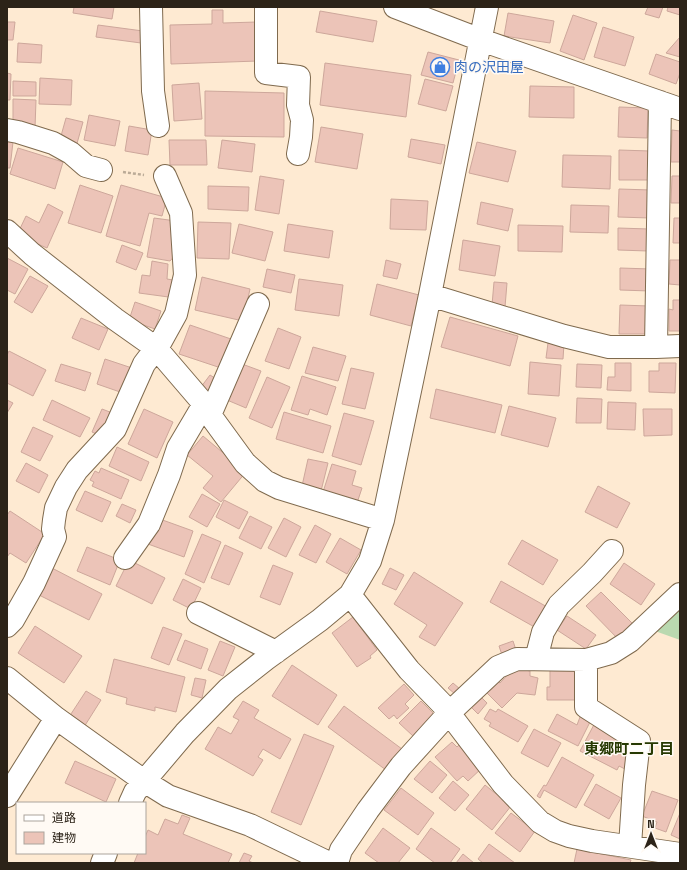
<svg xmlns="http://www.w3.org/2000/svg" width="687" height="870" viewBox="0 0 687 870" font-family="'Space Grotesk','Noto Sans JP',sans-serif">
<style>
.green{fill:#bad9b0}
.building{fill:#ecc4b8;stroke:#cda79b}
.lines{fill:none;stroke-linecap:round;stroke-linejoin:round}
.minor-casing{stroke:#7f6a4e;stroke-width:24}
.path{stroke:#bbab97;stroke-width:2.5;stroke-dasharray:3 2;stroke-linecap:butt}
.minor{stroke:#fff;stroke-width:22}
.labels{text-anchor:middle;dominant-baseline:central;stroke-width:3;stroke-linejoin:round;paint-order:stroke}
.shop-label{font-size:14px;fill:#366cbe;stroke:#fffaf4;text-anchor:start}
.neighbourhood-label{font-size:15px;font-weight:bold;fill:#263902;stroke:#fffaf4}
</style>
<rect width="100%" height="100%" fill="#feead2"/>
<path class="green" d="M680 610V640L655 631Z"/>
<path class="building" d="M74 7H114L112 19 73 13Z
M648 7H663L659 18 645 14Z
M668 7H680V15L667 11Z
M212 10H223V23L257 22 258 61 171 64 170 25 212 24Z
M320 11 377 21 373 42 316 32Z
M508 13 554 21 550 43 504 36Z
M573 15 597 23 584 60 560 51Z
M7 22H15L13 40H7Z
M98 25 143 31 141 43 96 37Z
M603 27 634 37 625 66 594 57Z
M680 37V57L666 53Z
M18 43 42 45 41 63 17 62Z
M428 52 459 60 453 83 421 75Z
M656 54 680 62V73L676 84 649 74Z
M325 63 411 75 406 117 320 105Z
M7 73 11 74 10 100H7Z
M40 78 72 80 71 105 39 104Z
M425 79 453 86 446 111 418 104Z
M13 81 36 82V96H13Z
M199 83 202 119 174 121 172 85Z
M530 86 574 87V118L529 117Z
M205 91 284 93V137L205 136Z
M13 99 36 100 35 128 13 127Z
M619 107 648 108 647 138 618 137Z
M89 115 120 121 115 146 84 140Z
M66 118 83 122 76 147 59 143Z
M129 126 152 130 148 155 125 151Z
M321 127 363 134 357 169 315 162Z
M672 130 680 131V162H671Z
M411 139 445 145 441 164 408 157Z
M169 140H206L207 165H170Z
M222 140 255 144 252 172 218 168Z
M7 141 13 142 10 168H7Z
M477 142 516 151 508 182 469 173Z
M18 148 63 162 55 189 10 174Z
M619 150 650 151 649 180H619Z
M563 155 611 156 610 189 562 187Z
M260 176 284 180 279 214 255 210Z
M672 176H680V203H671Z
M80 185 113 196 101 233 68 223Z
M121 185 167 198 162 216 149 213 140 246 106 236Z
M208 186 249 187 248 211 208 209Z
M619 189 651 190 650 218 618 217Z
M391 199 428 201 426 230 390 229Z
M481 202 513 209 508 231 477 224Z
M48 204 63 212 47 248 17 235 26 216 39 223Z
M571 205 609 206 608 233 570 232Z
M154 218 176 221 177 253 170 261 147 257Z
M674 218H680V243H673Z
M198 222 231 223 229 259 197 258Z
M239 224 273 232 265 261 232 253Z
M288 224 333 231 329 258 284 251Z
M518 225 563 226 562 252 518 251Z
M618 228 649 229 648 251 618 250Z
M463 240 500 246 495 276 459 270Z
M122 245 143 253 136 270 116 262Z
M7 258 28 269 15 294 7 290Z
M386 260 401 264 397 279 383 276Z
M670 260H680V285L669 284Z
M152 261 168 264 167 279 179 281 176 298 139 293 142 275 150 276Z
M620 268 651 269 650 291 620 290Z
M267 269 295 275 291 293 263 287Z
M30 276 48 286 32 313 14 302Z
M202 277 250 289 243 321 195 310Z
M299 279 343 285 339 316 295 310Z
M494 282 507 283 505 307 492 305Z
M377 284 419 295 411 326 370 315Z
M673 300H680V331H669V309L673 310Z
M135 302 161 311 155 329 129 320Z
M620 305 649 306V334H619Z
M450 317 518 336 510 366 441 347Z
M81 318 108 329 99 350 72 338Z
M190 325 231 339 221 368 179 354Z
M278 328 301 337 289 369 265 361Z
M548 343 564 344 563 359 546 358Z
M313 347 346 356 338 381 305 373Z
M9 351 46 370 33 396 7 383V355Z
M105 359 132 368 123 393 97 384Z
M530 362 561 365 559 396 528 394Z
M615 363H631V391L607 390 608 377H615Z
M659 363H676L675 393 649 392V371H659Z
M61 364 91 373 85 391 55 381Z
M242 364 261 371 246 408 227 400Z
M577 364 602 365 601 388 576 387Z
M351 368 374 373 365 409 342 404Z
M210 375 218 380 206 397 198 391Z
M302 376 336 387 327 415 310 409 308 415 291 410Z
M267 377 290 387 272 428 249 418Z
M436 389 502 405 495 433 430 418Z
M577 398 602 399 601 423H576Z
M7 400 13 403 7 413Z
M52 400 90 418 80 437 43 420Z
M608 402 636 403 635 430 607 429Z
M509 406 556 418 548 447 501 435Z
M102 409 115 414 105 438 92 432Z
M144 409 173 422 157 458 128 444Z
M643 409H672V435L644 436Z
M284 412 331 426 323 453 276 439Z
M344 413 374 421 361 465 332 456Z
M33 427 53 436 40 461 21 452Z
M203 436 246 472 221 502 203 488 213 476 187 455Z
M117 447 149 462 141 481 109 466Z
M308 459 328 463 321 491 302 486Z
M26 463 48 475 39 493 16 481Z
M332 464 356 471 352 485 362 488 357 503 323 492Z
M101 468 129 480 121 499 92 486 94 482 90 480 95 471 99 473Z
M598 486 630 503 617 528 585 512Z
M85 491 111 502 102 522 76 510Z
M202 494 220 504 207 527 189 517Z
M224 500 248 512 239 529 216 517Z
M122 504 136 510 130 523 116 516Z
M10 511 45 534 26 563 10 553 7 557V515Z
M250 516 272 527 261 549 239 538Z
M157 518 193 531 184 557 148 544Z
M284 518 301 527 286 557 268 548Z
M315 525 331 534 316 563 299 555Z
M202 534 221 542 204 583 185 574Z
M340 538 361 550 347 574 326 562Z
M522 540 558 560 543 585 508 564Z
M225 545 243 553 229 585 211 578Z
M87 547 120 560 110 585 77 571Z
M129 560 165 578 152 604 116 586Z
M624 563 655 584 641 605 610 584Z
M273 565 293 573 280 605 260 597Z
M50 567 102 594 89 620 37 594Z
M390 568 404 575 396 590 382 584Z
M414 572 463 603 435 646 419 637 427 625 394 604Z
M183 579 201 588 191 609 173 600Z
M501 581 549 608 538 629 490 602Z
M601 592 634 625 619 640 586 606Z
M567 616 596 635 586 649 557 630Z
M353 617 377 650 370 656 371 658 357 667 332 633Z
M35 626 82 656 64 683 18 653Z
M163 627 182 634 169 665 151 658Z
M185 640 208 649 201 669 177 660Z
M220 641 235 647 223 676 208 670Z
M513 641 517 653 503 658 499 646Z
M114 659 185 677 176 712 155 707V711L126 704 127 698 106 692Z
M292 665 337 695 318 725 272 696Z
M514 668 530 671V676L538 678 535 695 517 693 502 708 485 691 496 680 500 683Z
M550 669H574V672H577V700H547V687H550Z
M195 678 206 680 202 698 191 695Z
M453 683 460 689 455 694 448 688Z
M404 684 414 695 405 704 409 708 397 719 394 715 389 719 378 708Z
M86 691 101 700 84 727 69 717Z
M480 696 487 703 478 714 471 707Z
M243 701 259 710 254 718 291 739 280 759 263 749 258 757 263 760 253 776 205 749 218 727 231 734 239 720 233 717Z
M421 701 434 714 413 736 399 723Z
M344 706 406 752 390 773 328 727Z
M490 709 496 712 498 709 528 726 518 742 489 726 491 723 484 719Z
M557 714 577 725 580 717 590 722 578 746 548 731Z
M597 719 629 741 623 753 631 757 625 769 619 766 617 770 580 751Z
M534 729 561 743 548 767 521 753Z
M304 734 334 746 301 825 271 812Z
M452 742 457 747 460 744 482 768 468 781 463 776 457 781 435 757Z
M562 757 594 775 576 808 544 790 540 798 537 796 544 785 546 786Z
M75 761 116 779 106 802 65 783Z
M430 761 447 775 432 793 414 779Z
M453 781 469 795 455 811 439 798Z
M596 784 621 798 609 819 584 805Z
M485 785 511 806 492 830 466 809Z
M401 788 434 813 418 835 384 810Z
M652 791 678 800 666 832 655 828 657 822 642 816Z
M511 813 535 831 520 852 495 833Z
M680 813V839L671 835Z
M182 815 190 818 183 834 232 854 228 863H134L138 853H145V837L148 830 158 835 165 819 178 824Z
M383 828 410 848 398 863H379L365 853Z
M431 828 460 849 450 863H435L416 849Z
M489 844 515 863H483L478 859Z
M577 849 631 860 630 863H574Z
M244 853 252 856 249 861 253 863H239Z
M463 854 474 863H456Z"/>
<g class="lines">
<g class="minor-casing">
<path id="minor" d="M151 7 153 91 158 126
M266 7V73L299 77 298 105 302 120 301 137 298 154
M395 7 481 40 680 109
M7 130 18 132 53 143 71 153 86 166 101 170
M7 231 32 254 115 319 156 348 204 404 210 415 245 463 265 481 279 488 383 520
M430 295 564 336 609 347H656L680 346
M656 347 660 102
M210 415 258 304
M125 558 149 524 169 475 178 448 204 404
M350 595 409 670 444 706 455 721 503 784 540 822 555 831 569 836 592 841 680 854
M198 613 276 652
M7 626 13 620 34 583 55 537 53 529 54 520 56 508 66 487 77 470 115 429 144 364 160 343 176 314 185 275 181 213 165 176
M536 659 543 632 559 605 592 573 612 551
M586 660V707L639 741 634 785 630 846
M7 678 56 718 144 781 168 796 250 825 329 863
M7 796 56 718
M130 803 135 792 185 733 228 689 266 659 320 620 350 595 370 561 383 520 430 295 487 7
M102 863 106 853
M337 863 341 850 368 810 401 766 449 713 498 667 517 659 586 660 611 653 630 641 680 594"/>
</g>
<path class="path" d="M123 172 144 175"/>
<use href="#minor" class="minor"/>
</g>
<defs>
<g id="shop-ring" transform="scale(1)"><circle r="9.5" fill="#fffaf4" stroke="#3f7fe0" stroke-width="1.5"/><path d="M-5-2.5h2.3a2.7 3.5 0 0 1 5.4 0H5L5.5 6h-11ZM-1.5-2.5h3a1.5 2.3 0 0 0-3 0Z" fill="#3f7fe0"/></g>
</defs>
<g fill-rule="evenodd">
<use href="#shop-ring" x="440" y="67"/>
</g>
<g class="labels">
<g class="shop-label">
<text x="454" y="67">肉の沢田屋</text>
</g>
<g class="neighbourhood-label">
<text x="629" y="748">東郷町二丁目</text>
</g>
</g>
<rect width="687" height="870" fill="none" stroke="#2c2318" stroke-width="16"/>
<rect x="16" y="802" width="130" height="52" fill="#fffaf4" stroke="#aba49c"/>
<rect x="24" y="815" width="20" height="6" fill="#ffffff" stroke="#aba49c"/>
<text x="52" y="822" font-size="12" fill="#2c2318">道路</text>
<rect x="24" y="832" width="20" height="12" fill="#ecc4b8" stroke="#aba49c"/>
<text x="52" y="842" font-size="12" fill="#2c2318">建物</text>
<g transform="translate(651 834)" stroke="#fffaf4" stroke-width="3" paint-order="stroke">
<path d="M0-3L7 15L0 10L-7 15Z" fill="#2c2318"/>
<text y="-6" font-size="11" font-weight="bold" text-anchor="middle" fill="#2c2318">N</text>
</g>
</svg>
